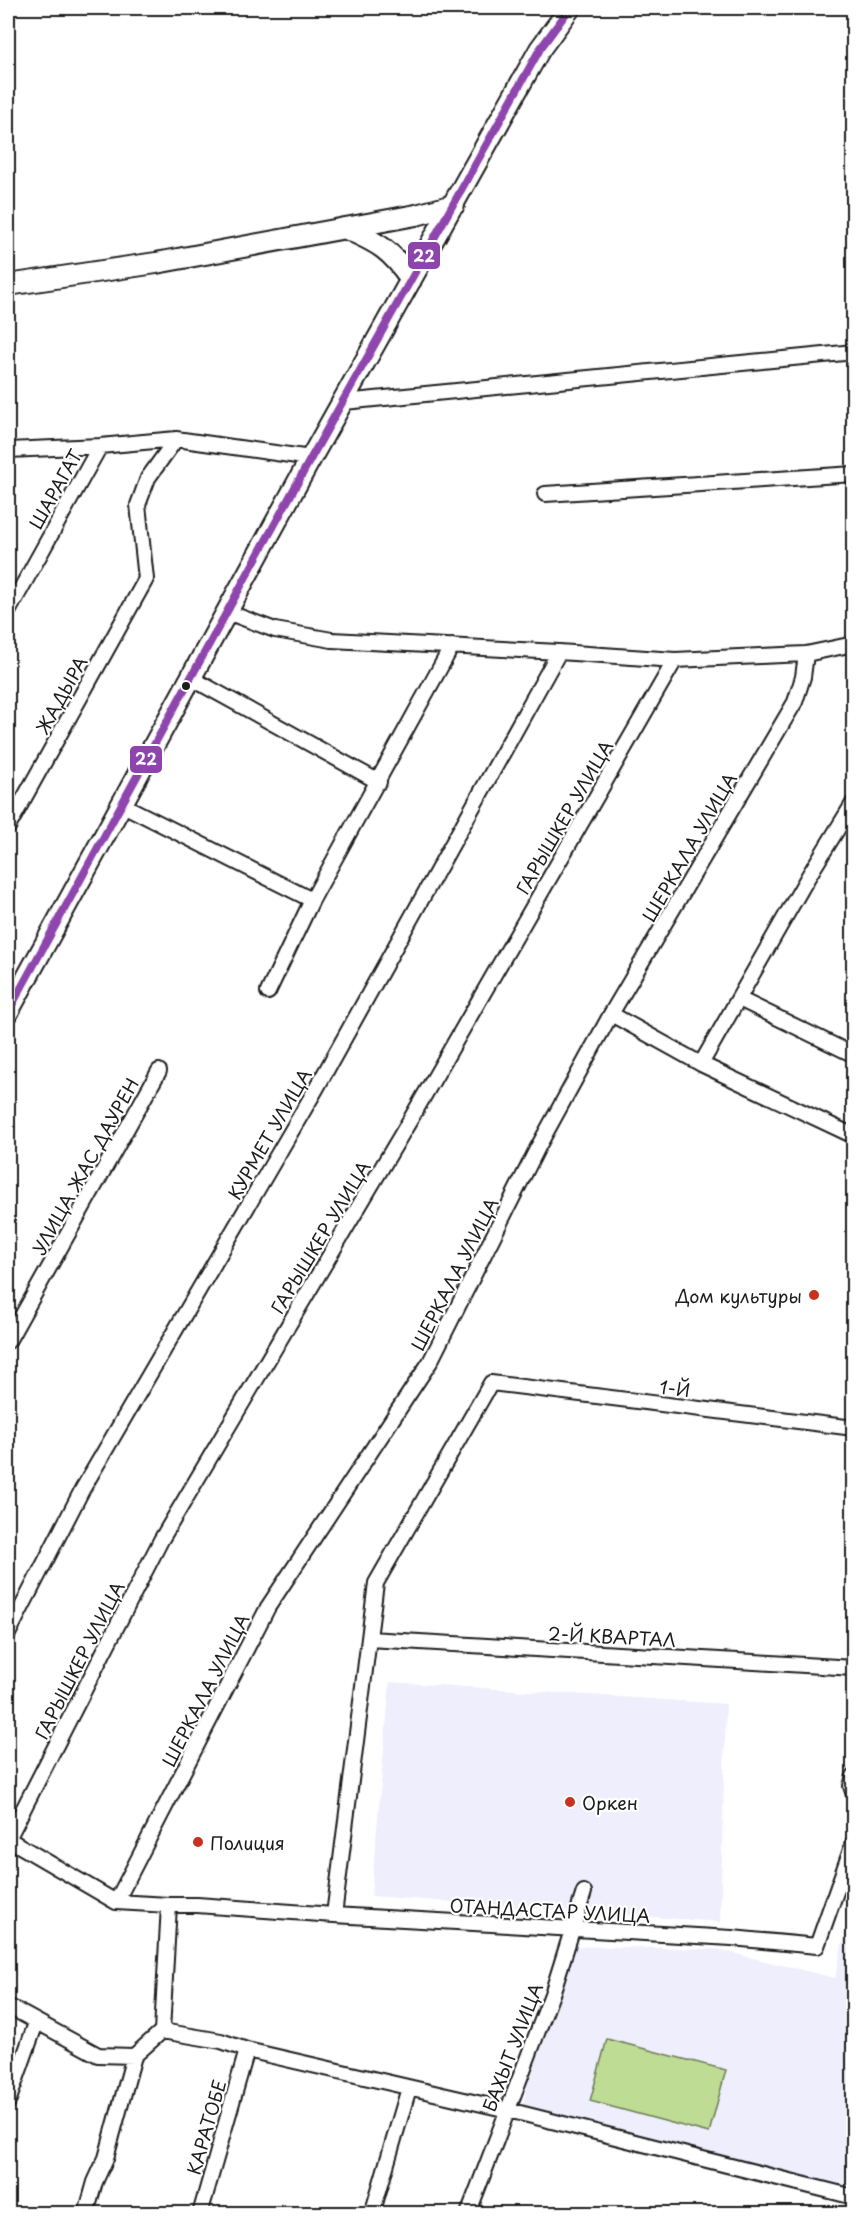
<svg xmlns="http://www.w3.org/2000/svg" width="861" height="2221" viewBox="0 0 861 2221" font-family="'Playpen Sans',sans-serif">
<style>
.built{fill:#eeeefd}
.green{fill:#bedc94;stroke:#6d7c58;stroke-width:1.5}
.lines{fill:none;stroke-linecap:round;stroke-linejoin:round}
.minor-casing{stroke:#1c1c1c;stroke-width:18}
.secondary-casing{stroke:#1c1c1c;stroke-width:24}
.minor{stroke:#fff;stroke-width:14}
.secondary{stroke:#fff;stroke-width:20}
.bus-1-casing{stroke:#fff;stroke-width:12}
.bus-1{stroke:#8e44ad;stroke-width:8}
.bus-dot{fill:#1c1c1c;stroke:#fff;stroke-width:2}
.poi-dot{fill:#c8321e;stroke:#fff;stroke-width:2}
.labels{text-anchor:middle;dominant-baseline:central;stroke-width:4.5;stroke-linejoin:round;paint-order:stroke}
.street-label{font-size:18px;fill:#1c1c1c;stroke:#fff}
.poi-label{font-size:18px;fill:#1c1c1c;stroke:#fff;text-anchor:start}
.line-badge{stroke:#fff;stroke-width:2}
.badge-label{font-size:16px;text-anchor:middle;font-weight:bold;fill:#fff}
</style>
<rect width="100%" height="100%" fill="#fff"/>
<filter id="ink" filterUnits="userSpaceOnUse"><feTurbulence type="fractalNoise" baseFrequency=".0167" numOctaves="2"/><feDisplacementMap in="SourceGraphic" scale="12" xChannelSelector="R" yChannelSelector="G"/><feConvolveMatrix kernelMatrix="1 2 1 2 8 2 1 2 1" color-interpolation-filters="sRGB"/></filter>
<g filter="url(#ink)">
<path class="built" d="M390 1682 726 1704 720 1922 371 1896Z
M853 1895V2193L522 2109 556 1946 716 1949 835 1978Z"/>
<path class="green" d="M607 2039 726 2070 709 2133 590 2101Z"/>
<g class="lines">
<g class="minor-casing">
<path id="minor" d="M344 402 854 352
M8 450 100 446 176 439 311 458
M545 494 854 474
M8 612 100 446
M227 612 275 630 332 640 559 652 675 660 806 654 854 644
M191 678 379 782
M121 804 312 900
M8 827 146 579 138 505 148 478 176 439
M268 992 312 900 452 646
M739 999 854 1055
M611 1014 701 1064 854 1136
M701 1064 808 877 854 802
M8 1341 159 1071
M8 1634 82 1490 316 1089 559 652
M369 1639 854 1668
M854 1776 851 1786 854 1795
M8 1839 161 1540 413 1115 675 660
M8 1839 116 1902 169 1905 162 2031 134 2056 98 2055 8 2006
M116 1902 268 1607 430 1362 538 1147 611 1014 795 702 803 677 806 654
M169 1905H197L334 1915 732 1938 817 1946 854 1841
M334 1915 376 1583 491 1383 854 1428
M162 2031 221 2041 247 2050 508 2110 854 2197
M8 2102 36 2023
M86 2214 95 2182 106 2158 134 2056
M200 2214 247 2050
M372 2214 409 2088
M468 2214 552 1994 584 1892"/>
</g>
<g class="secondary-casing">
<path id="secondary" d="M344 228C377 242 392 250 411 280
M8 285 156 263 416 215 454 205
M8 1012 311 458 540 49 570 8"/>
</g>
<use href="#minor" class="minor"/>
<use href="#secondary" class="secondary"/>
<g class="bus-1-casing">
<path id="bus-1" d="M8 1012 311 458 540 49 570 8"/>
</g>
<use href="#bus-1" class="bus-1"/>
</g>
</g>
<circle class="bus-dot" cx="186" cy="686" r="5"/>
<g class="poi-dot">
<circle cx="814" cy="1295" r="6"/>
<circle cx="570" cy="1802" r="6"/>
<circle cx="198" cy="1842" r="6"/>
</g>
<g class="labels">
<g class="street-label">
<text transform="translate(55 489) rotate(-61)">ШАРАГАТ</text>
<text transform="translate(61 695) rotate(-61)">ЖАДЫРА</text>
<text transform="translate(564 817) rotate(-60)">ГАРЫШКЕР УЛИЦА</text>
<text transform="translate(689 847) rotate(-60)">ШЕРКАЛА УЛИЦА</text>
<text transform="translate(269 1134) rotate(-60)">КУРМЕТ УЛИЦА</text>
<text transform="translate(85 1166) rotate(-61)">УЛИЦА ЖАС ДАУРЕН</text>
<text transform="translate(320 1237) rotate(-59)">ГАРЫШКЕР УЛИЦА</text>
<text transform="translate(454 1274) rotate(-63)">ШЕРКАЛА УЛИЦА</text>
<text transform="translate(675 1388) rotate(7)">1-Й</text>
<text transform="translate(612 1636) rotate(3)">2-Й КВАРТАЛ</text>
<text transform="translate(79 1660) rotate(-63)">ГАРЫШКЕР УЛИЦА</text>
<text transform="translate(205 1690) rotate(-63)">ШЕРКАЛА УЛИЦА</text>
<text transform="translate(550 1910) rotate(3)">ОТАНДАСТАР УЛИЦА</text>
<text transform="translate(512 2047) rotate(-69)">БАХЫТ УЛИЦА</text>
<text transform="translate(206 2127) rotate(-74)">КАРАТОБЕ</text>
</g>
<g class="poi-label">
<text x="802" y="1295" text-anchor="end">Дом культуры</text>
<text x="582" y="1802">Оркен</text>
<text x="210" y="1842">Полиция</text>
</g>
</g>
<g class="line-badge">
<rect x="407" y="241" width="34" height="29" rx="6" fill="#8e44ad"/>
<rect x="129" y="745" width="34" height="29" rx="6" fill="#8e44ad"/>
</g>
<g class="badge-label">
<text x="424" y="262">22</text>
<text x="146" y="765">22</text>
</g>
<rect width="861" height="2221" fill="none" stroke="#fff" stroke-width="30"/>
<rect x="15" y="15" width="831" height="2191" fill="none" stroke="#1c1c1c" stroke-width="2" filter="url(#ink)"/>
</svg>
